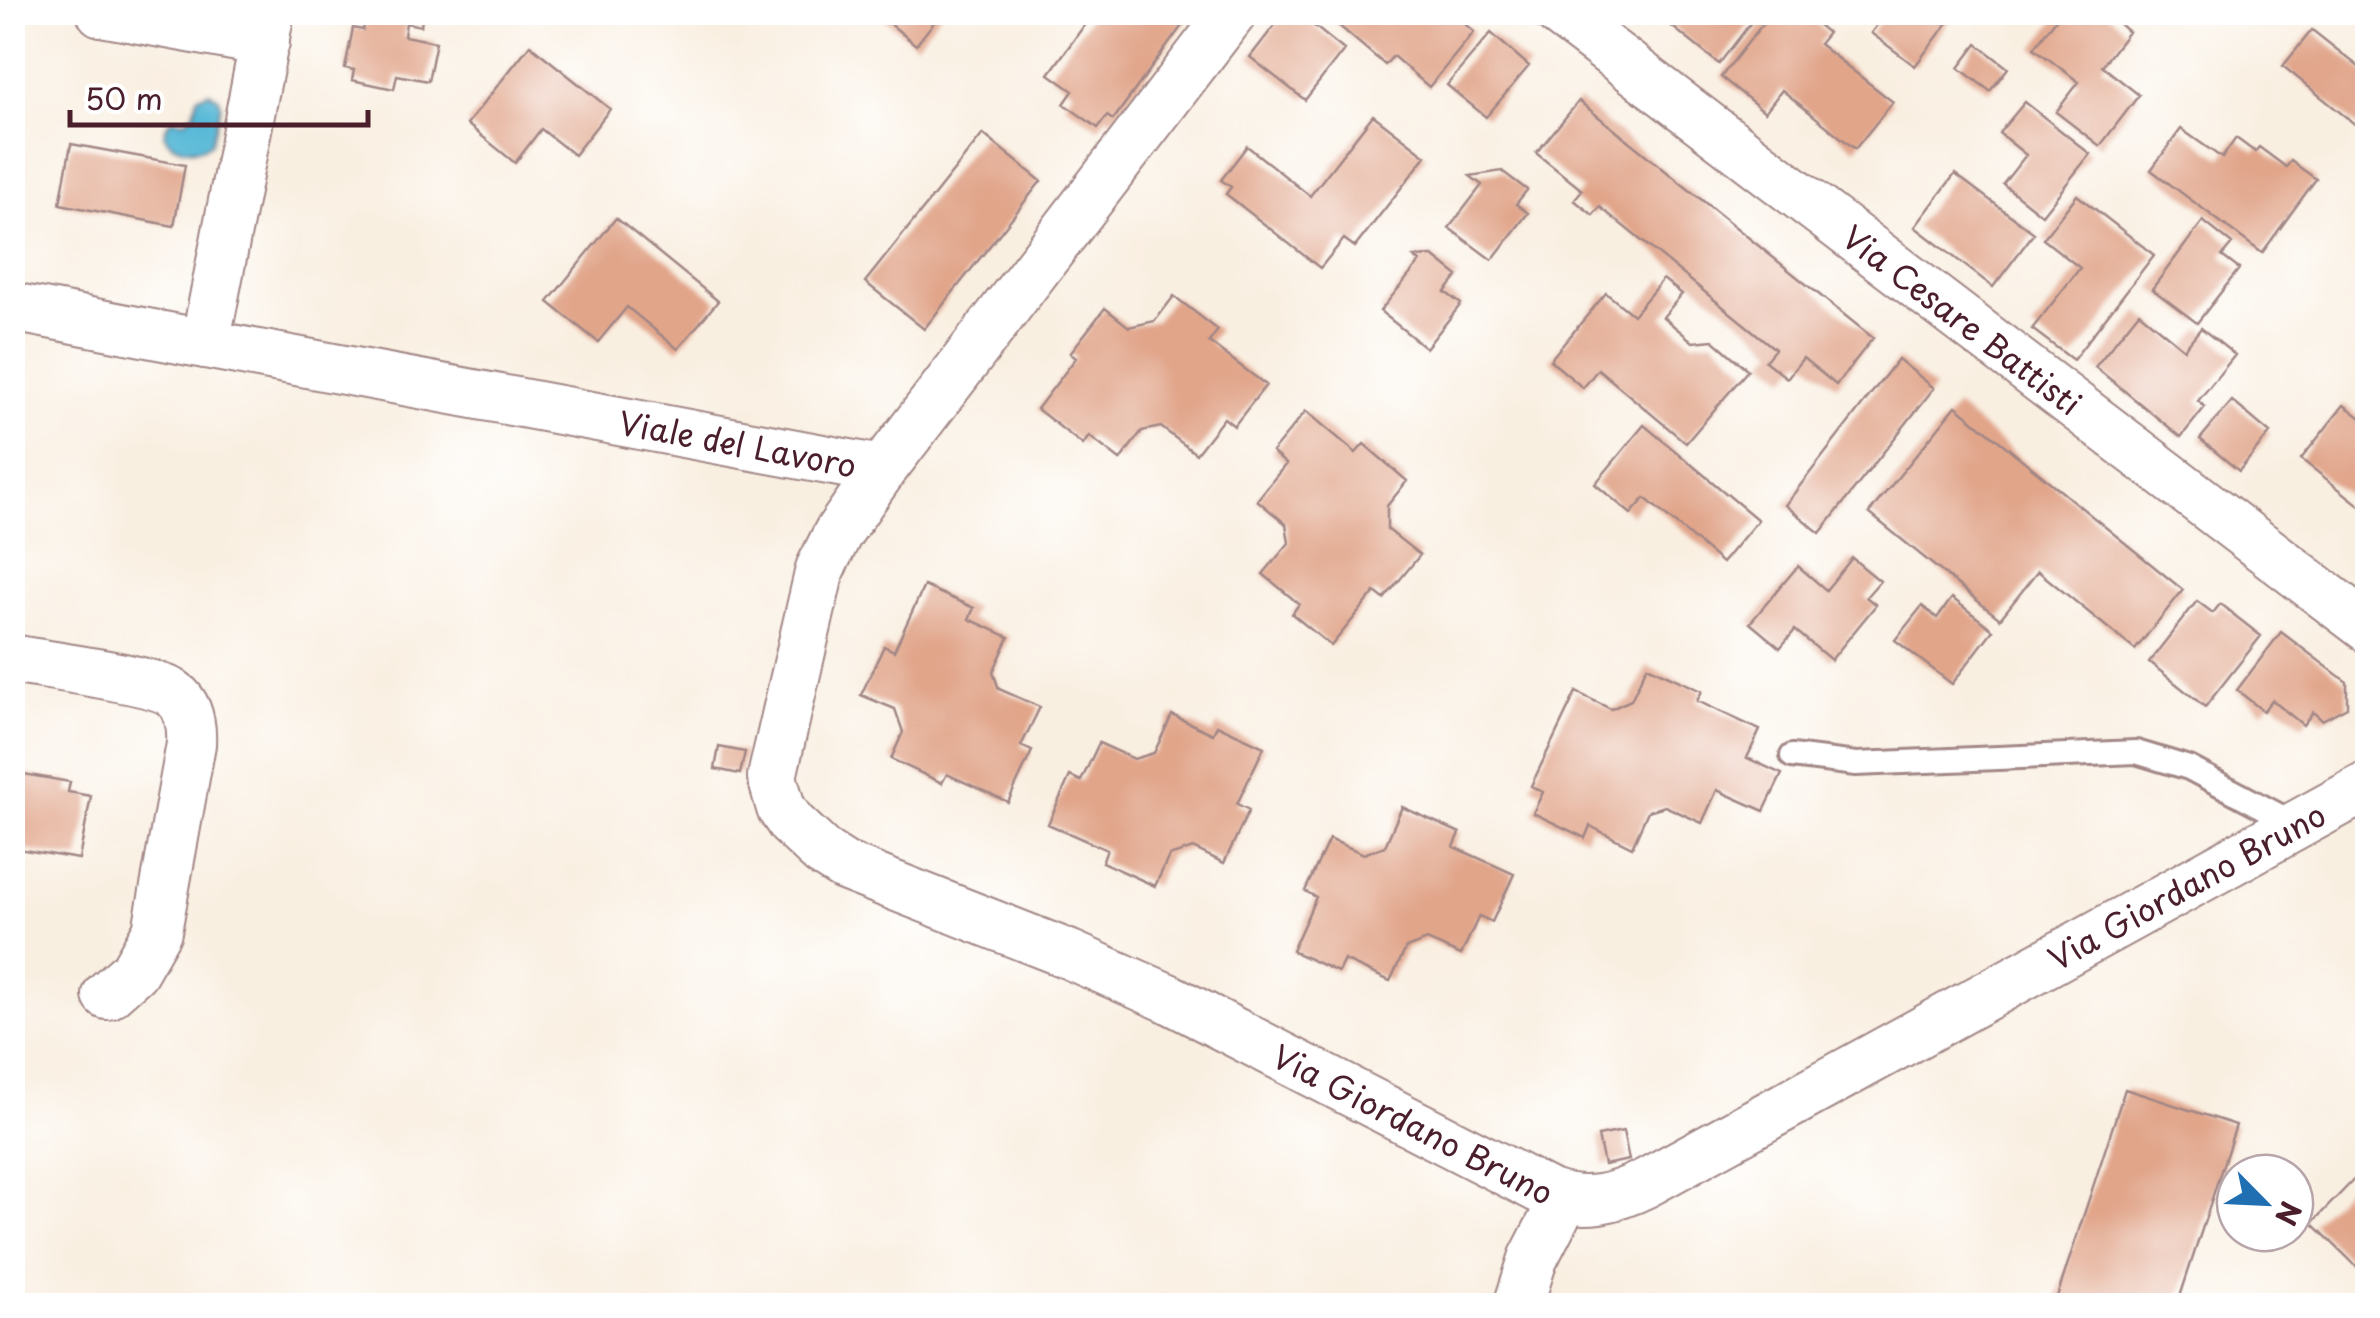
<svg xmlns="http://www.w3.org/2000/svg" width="2380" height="1318" viewBox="0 0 2380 1318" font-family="'Playpen Sans',sans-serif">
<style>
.water{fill:#58b9d7;stroke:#516c81;stroke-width:2.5}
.building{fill:#e1a58a}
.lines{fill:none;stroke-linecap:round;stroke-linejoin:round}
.service-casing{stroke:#a28786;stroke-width:28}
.minor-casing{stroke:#a28786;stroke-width:52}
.service{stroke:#fff;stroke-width:22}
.minor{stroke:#fff;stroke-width:48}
.labels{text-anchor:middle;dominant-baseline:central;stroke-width:9;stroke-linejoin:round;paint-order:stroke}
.street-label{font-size:32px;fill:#4a1f2b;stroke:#fff}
</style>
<rect width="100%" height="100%" fill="#fff"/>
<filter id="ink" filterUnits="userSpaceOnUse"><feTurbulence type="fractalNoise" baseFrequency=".01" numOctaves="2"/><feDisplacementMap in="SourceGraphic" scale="20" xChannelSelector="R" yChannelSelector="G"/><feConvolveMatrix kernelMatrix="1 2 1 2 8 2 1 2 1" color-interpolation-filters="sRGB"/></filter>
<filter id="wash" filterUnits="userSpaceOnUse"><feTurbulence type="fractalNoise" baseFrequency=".0048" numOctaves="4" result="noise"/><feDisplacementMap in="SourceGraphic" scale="40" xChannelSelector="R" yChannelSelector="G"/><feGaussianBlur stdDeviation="2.25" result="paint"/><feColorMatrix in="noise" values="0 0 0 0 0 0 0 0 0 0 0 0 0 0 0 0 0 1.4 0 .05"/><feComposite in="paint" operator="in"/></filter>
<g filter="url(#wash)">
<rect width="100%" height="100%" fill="#f9efe1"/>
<path class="water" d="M209 92 219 98 221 105 211 143C197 153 172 151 164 134L168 123 174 119 185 121 194 113 198 96Z"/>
<g id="blocks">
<path class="building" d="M367 12H423L421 26 406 23 404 36 436 42 428 81 397 75 394 89 352 80 354 70 345 68 353 28 363 30Z
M888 12H942L916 45 883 18Z
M1094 12H1192L1113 120 1107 116 1098 128 1064 104 1073 91 1049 74Z
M1285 12H1297L1344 50 1305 100 1250 57Z
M1323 12H1416L1422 18 1426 12H1451L1474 32 1429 87 1393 56 1385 65Z
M1654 12H1759L1719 64Z
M1772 12H1802L1828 33 1819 44 1893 102 1855 149 1782 90 1765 112 1721 77Z
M1877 12H1956L1915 66 1871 33 1883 17Z
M2061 12H2106L2128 32 2102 66 2139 95 2100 146 2056 112 2079 82 2034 48Z
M2312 30 2368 74V135L2283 66Z
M1491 33 1529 66 1486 117 1447 85Z
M1977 44 2008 68 1990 91 1959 68Z
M530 45 610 109 574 155 541 129 515 163 467 124Z
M1579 101 1873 338 1836 385 1803 358 1787 378 1765 361 1775 349 1600 207 1593 215 1574 200 1582 190 1536 153Z
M2025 102 2090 154 2042 215 2003 184 2026 155 1999 133Z
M1373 115 1426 156 1355 247 1344 239 1320 268 1226 194 1231 187 1221 180 1247 146 1310 196Z
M2181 129 2222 158 2236 138 2255 152 2259 147 2286 167 2291 161 2316 179 2262 253 2151 170Z
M983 134 1041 181 924 329 865 282Z
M71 144 185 165 174 226 60 204Z
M1502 171 1527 190 1516 204 1528 213 1492 260 1449 228 1482 185 1470 176Z
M1955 174 2034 233 1993 287 1915 227Z
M2077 195 2154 255 2073 360 2032 329 2080 268 2043 239Z
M616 218 718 301 678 349 627 307 598 342 548 302Z
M2203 221 2232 244 2222 256 2239 269 2197 323 2152 289Z
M1433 256 1458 276 1445 292 1461 304 1426 348 1380 311 1420 262 1414 257Z
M1663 279 1682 294 1663 317 1693 342 1713 340 1748 370 1686 443 1598 369 1583 388 1550 360 1606 293 1633 315Z
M1174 296 1218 330 1209 342 1266 385 1234 426 1224 418 1196 454 1161 427 1142 431 1120 460 1089 436 1083 445 1037 409 1076 358 1070 353 1105 308 1129 327 1155 321Z
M2139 312 2184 349 2201 328 2235 355 2198 401 2205 407 2181 437 2095 367Z
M1898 359 1934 388 1820 533 1785 505Z
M2232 401 2270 433 2239 471 2200 439Z
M2344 405 2368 423V512L2301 459Z
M1956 406 2183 590 2135 650 2038 571 2000 619 1869 513Z
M1306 411 1356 453 1364 444 1407 481 1387 506V529L1420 555 1384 599 1375 592 1331 646 1292 614 1299 604 1263 574 1289 543 1286 524 1257 500 1286 464 1272 452Z
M1644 425 1758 520 1722 563 1645 498 1631 514 1595 484Z
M1852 558 1880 581 1866 597 1876 605 1831 660 1795 630 1780 648 1750 623 1798 566 1826 590Z
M924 586 974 608 969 619 1009 637 993 672 999 689 1040 707 1021 746 1032 751 1008 802 947 774 942 783 891 759 903 732 895 709 861 695 884 646 894 651Z
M1952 598 1993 630 1952 684 1895 640 1922 606 1937 618Z
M2197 601 2213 613 2220 604 2261 636 2205 707 2149 662Z
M2281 632 2347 682V707L2322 720 2313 712 2303 725 2272 700 2263 711 2237 690Z
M1647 666 1702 691 1697 701 1760 730 1747 758 1782 774 1764 811 1717 790 1702 823 1665 806 1648 811 1632 847 1590 826 1585 838 1533 813 1543 792 1531 786 1576 692 1611 709 1631 700Z
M1172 715 1213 734 1217 725 1264 747 1237 804 1249 810 1224 863 1193 848 1169 856 1155 886 1102 862 1107 850 1048 824 1070 776 1081 781 1099 743 1134 759 1154 753Z
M719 747 745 752 740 774 715 769Z
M12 772 70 782 68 792 91 796 79 859 12 848Z
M1402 807 1460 833 1454 847 1514 874 1492 922 1479 916 1461 955 1427 940 1406 948 1390 981 1344 960 1338 972 1292 951 1316 897 1305 891 1329 839 1364 854 1385 846Z
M2125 1089 2236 1125 2177 1306H2054Z
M1623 1131 1629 1160 1604 1165 1598 1136Z
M2368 1165V1254L2356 1266 2312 1223Z"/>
</g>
</g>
<g filter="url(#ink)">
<use href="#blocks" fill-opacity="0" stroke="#a28786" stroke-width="2.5"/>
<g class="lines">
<g class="service-casing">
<path id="service" d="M1792 756 1856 764 2136 752 2189 768 2297 825"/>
</g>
<g class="minor-casing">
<g id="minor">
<path d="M101 12 265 42"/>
<path id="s1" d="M1233 12 882 470 838 533 820 569 772 777 781 808 791 823 822 852 844 866 1068 954 1168 998 1550 1194C1585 1206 1614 1199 1646 1183L2368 786"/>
<path id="s2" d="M1558 12 2368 628"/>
<path d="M12 307 205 344 270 12"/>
<path id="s3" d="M205 344 882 470"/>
<path d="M12 659C43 665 155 679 174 694 190 707 192 726 191 744L157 931 134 971 107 995"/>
<path d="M1518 1306 1533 1259 1564 1199"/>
</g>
</g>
<use href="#service" class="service"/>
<use href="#minor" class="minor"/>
</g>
</g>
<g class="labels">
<g class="street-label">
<text stroke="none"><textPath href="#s2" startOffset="508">Via Cesare Battisti</textPath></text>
<text stroke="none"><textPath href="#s3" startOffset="542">Viale del Lavoro</textPath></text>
<text stroke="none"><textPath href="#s1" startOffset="2522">Via Giordano Bruno</textPath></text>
<text stroke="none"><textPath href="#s1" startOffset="1652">Via Giordano Bruno</textPath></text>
</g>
</g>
<rect width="2380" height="1318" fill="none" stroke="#fff" stroke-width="50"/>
<g transform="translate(2265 1203) rotate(114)"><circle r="48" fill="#ffffff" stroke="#b7a5aa" stroke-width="2.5"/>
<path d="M0-8L18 38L0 25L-18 38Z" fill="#1f6fb2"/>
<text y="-15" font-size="28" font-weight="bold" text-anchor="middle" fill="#4a1f2b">N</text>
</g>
<path d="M70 110v15h298v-15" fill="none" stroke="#4a1f2b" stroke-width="5"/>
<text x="85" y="110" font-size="30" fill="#4a1f2b" stroke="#ffffff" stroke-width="8" paint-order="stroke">50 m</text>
</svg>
